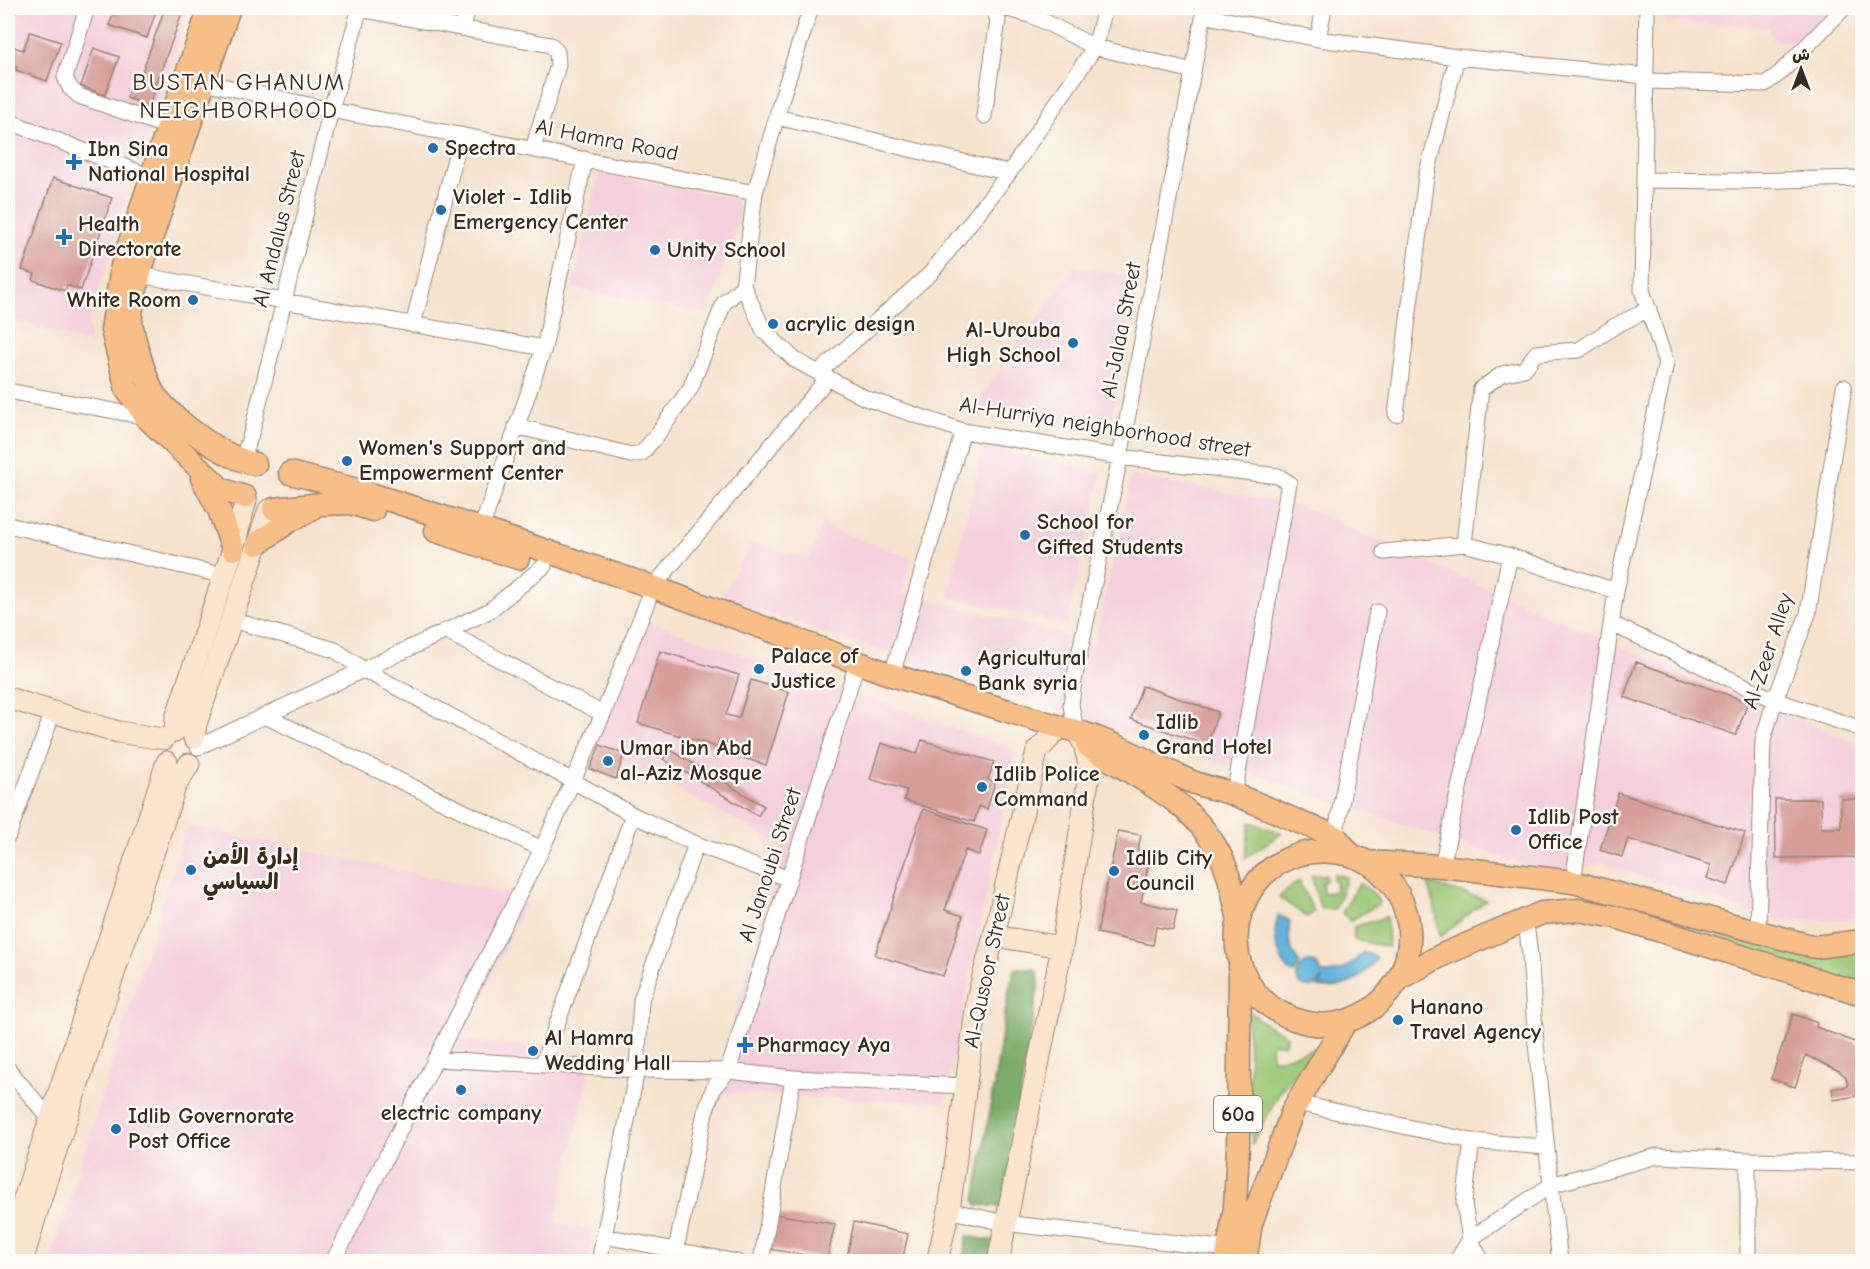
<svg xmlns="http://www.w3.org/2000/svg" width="1870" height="1269" viewBox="0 0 1870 1269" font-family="'Comic Neue','Playpen Sans Arabic',sans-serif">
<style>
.built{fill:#f4cfdc}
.green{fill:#9bc876;stroke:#6b794a;stroke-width:1.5}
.forest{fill:#7cac67;stroke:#5c6b42;stroke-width:1.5}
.water{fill:#63b5de;stroke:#4f707e;stroke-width:1.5}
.building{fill:#d69e97}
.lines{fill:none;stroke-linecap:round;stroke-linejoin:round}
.street-casing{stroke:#988676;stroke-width:17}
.secondary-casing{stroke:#988676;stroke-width:23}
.primary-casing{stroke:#988676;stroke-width:25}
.street{stroke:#fff;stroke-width:15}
.secondary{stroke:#fce5cf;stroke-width:21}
.primary{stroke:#f7be88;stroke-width:22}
.poi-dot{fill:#1f6fb2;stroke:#fdfcf7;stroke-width:2}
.labels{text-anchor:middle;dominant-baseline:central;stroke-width:5;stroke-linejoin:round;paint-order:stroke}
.shield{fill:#fdfcf7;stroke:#75695f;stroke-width:1.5}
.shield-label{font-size:21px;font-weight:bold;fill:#3b2a1e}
.street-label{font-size:22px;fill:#3b2a1e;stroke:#fdfcf7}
.poi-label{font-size:22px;font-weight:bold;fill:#3b2a1e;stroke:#fdfcf7;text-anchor:start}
.neighbourhood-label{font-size:24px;letter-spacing:1.5px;fill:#3b2a1e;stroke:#fdfcf7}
</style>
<rect width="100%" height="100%" fill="#fdfcf7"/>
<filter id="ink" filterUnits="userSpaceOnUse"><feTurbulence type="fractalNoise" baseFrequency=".0167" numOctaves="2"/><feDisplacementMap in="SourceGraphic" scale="12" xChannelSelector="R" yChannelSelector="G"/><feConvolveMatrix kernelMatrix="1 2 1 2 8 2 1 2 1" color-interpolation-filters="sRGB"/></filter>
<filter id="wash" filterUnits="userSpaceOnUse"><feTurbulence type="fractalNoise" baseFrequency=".008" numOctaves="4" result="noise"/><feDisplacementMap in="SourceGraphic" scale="24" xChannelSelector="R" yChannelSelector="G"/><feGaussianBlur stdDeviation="1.35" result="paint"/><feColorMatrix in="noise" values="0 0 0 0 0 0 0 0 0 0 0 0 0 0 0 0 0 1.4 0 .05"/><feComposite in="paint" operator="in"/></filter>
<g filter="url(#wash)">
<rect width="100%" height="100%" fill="#f6e3cd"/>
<path class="built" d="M8 8H189L88 324 92 345 8 317Z
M1667 8H1835L1795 42 1773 40 1768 27 1666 22Z
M600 172 735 199 741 212 708 314 572 288Z
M1075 266 1139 278 1108 432 974 407Z
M983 446 1102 473 1067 624 948 596Z
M1131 475 1303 507 1618 646 1862 746V918L1778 921 1601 863 1550 873 721 598 751 543 809 559 822 525 912 558 902 593 1095 643Z
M638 618 1016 750 944 1103 712 1092 785 846 580 739Z
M187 825 528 898 464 1040 593 1055 555 1223 594 1230 588 1261 50 1262Z"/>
<path class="green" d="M1250 822 1282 833 1245 858Z
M1326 874V881L1322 882 1323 893 1335 892 1336 881H1333L1334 874 1347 877 1335 909H1321L1311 876Z
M1299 881 1314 912 1307 917 1279 897Z
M1359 883 1373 893 1380 903 1350 921 1342 913Z
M1428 883 1486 900 1440 937 1435 907Z
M1609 906 1815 955 1862 950V989Z
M1386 917 1388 947 1354 940V927Z
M1247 1009 1264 1023 1287 1036 1284 1045 1275 1043 1271 1046 1272 1058H1283L1314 1049 1281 1090 1252 1144Z"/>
<path class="forest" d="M1018 968 1035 969 1038 972 1039 982 1002 1207 978 1205 975 1202 1009 989 1015 969Z
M967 1236 995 1241 991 1261 962 1262Z"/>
<path class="water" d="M1278 915 1290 921C1287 936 1289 951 1300 963L1294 973 1289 971C1276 953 1272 937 1278 915Z
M1363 952 1377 958C1363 978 1344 991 1318 987L1322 982V979C1318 984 1314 989 1306 987 1283 981 1310 944 1322 973 1341 974 1351 966 1363 952Z"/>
<g id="blocks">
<path class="building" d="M116 8H157L147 38 109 25Z
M165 8H184L156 84 140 78Z
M30 32 61 42 47 81 16 70 17 67 8 63V45L23 50Z
M94 48 119 57 105 95 81 86Z
M133 81 155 89 149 106 127 98Z
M53 178 112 198 81 290 67 285 65 291 33 280 35 274 22 270Z
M660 651 739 675 726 715 739 718 751 680 789 692 766 765 728 753 731 743 719 740 717 747 638 723Z
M1636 662 1748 702 1736 735 1624 697Z
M1142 686 1218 712 1207 745 1131 719Z
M922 740 994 762 988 780 995 782 987 809 979 806 974 822 904 800 907 790 870 779 881 743 917 754Z
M600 745 624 754 616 779 590 769Z
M669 749 764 806 758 816 663 759Z
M1618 793 1745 833 1728 885 1707 878 1711 865 1628 839 1622 857 1600 850Z
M1775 799H1821V828H1841V799H1862V857L1776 858Z
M923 809 987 830 979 855 965 850 945 910 963 916 943 976 875 955Z
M1118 831 1141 835 1137 854 1150 856 1141 902 1177 910 1173 930 1156 927 1153 945 1097 933Z
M1793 1014 1817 1023 1816 1027 1862 1045V1095L1834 1100 1832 1089 1848 1086 1846 1077 1839 1071 1806 1055 1795 1087 1771 1079Z
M775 1214 835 1224 827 1259 769 1249Z
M854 1222 908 1234 902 1262H846Z"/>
</g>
</g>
<g filter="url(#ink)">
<use href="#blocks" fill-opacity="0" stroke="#988676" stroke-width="1.5"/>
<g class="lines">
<g class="street-casing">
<path id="street" d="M87 8 65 77 70 88 79 96 168 127
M811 8 784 91 755 193 743 286 764 331 795 360 865 398 963 431 1120 457 1278 476 1289 483 1234 795
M1005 8 1033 16 1095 47 1193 71
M359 9 551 45 557 52 558 65 533 149
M1203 15 1318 39 1457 57 1646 76
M463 28 468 8
M1318 39 1324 8
M1646 81 1765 84 1780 73 1844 8
M204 82 331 110 755 193
M984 116 998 20 993 8
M777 117 1009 173
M8 121 158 180
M1644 180 1743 181 1862 178
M139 275 544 348
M413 325 461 135
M818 373 931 273 1009 173 1095 47 1105 8
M8 391 146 417
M1396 414 1426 177 1457 57
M516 426 631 455 642 453 656 436 690 389 724 303 743 286
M242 461 252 431 331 110 360 8
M8 525 225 576
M481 529 544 348 585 159
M1464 544 1481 389 1502 374 1524 369 1536 353 1579 350 1615 326 1649 309
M1384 552 1464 544 1510 556 1616 591
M653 587 828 378
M232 620 335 650 364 670 573 781 633 815 696 844 789 879
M1612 624 1775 700 1862 729
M445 631 603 714
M892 675 963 431
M265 716 542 849
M1076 730 1071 705 1074 680 1120 457 1205 8
M198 747 489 611 544 566
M8 836 53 712
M1335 837 1377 612
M1442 866 1510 556
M1573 882 1616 591 1666 363 1642 290 1647 8
M1525 920C1533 960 1532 1002 1536 1043 1543 1116 1551 1189 1560 1262
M1758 931 1763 740 1775 700 1808 614 1844 387
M435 1059 637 1070 728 1071 793 1078 965 1086
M542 1065 633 815
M8 1069 50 1119
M1297 1103 1472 1141 1545 1147
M1472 1141 1464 1203 1470 1239 1482 1262
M1748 1160V1262
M949 1210 1004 1223 1229 1249
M604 1236 737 1262
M676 1249 705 1112 714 1087 728 1071 854 673
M333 1262 542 849 603 714 648 600
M599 1262 637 1070 641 1000 696 844
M761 1262 793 1078
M1456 1262 1470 1239 1551 1185 1657 1156 1748 1160 1862 1162"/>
</g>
<g class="secondary-casing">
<path id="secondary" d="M8 698 118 732 164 739
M175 731 176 718 233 549 246 500
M194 738 196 724 269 510
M994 936 1062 947
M8 1248 167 762
M22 1262 48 1175 175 787 189 764
M937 1262 949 1210 978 995 994 936 1037 751 1060 727
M998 1262 1062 947 1090 768 1084 744 1078 733"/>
</g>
<g class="primary-casing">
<path id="primary" d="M210 8 168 127 122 266 112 330 127 390 146 417 221 489 245 497
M229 8 139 275C137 288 130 308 131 320 132 335 148 388 157 398 179 424 222 457 255 464
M290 473 361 491 481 529 653 587 892 675 1060 727C1105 736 1147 762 1190 781 1203 787 1219 789 1233 794 1257 803 1281 814 1304 824 1314 828 1325 831 1334 836 1341 841 1345 850 1352 855 1356 858 1361 859 1365 861 1372 865 1381 872 1386 878 1396 887 1402 900 1406 913 1425 979 1360 1044 1294 1019 1191 980 1237 824 1353 856
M202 478 219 510 233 549
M274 509 322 504 351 503 373 510
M436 531 518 558
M257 544 285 524 311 509
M1088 746C1141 781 1196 800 1224 863 1231 880 1234 899 1238 916
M1366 862 1442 866 1573 882 1815 947 1862 941
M1400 978 1442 955 1542 913 1578 910 1616 917 1862 994
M1226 1262 1235 1207 1238 1146 1240 967
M1245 1262 1251 1223 1293 1110 1346 1021"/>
</g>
<use href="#street" class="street"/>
<use href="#secondary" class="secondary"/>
<use href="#primary" class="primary"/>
</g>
</g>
<g class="poi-dot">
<circle cx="433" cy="148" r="6"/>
<path d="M71 153h6v6h6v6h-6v6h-6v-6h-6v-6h6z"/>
<circle cx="441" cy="210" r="6"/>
<path d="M61 228h6v6h6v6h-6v6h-6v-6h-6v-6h6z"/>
<circle cx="655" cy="250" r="6"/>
<circle cx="193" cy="300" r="6"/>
<circle cx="773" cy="324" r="6"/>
<circle cx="1073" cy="343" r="6"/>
<circle cx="347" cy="461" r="6"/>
<circle cx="1025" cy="535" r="6"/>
<circle cx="759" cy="669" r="6"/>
<circle cx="966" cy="671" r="6"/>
<circle cx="1144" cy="735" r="6"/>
<circle cx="608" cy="761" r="6"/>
<circle cx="982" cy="787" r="6"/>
<circle cx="1516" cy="830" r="6"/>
<circle cx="191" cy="870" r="6"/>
<circle cx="1114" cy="871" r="6"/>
<circle cx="1398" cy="1020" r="6"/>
<path d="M742 1036h6v6h6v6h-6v6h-6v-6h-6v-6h6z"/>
<circle cx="533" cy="1051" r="6"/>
<circle cx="461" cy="1090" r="6"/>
<circle cx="116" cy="1129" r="6"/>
</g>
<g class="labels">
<rect class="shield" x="1214" y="1096" width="48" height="36" rx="4.5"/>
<g class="shield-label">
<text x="1238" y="1114">60a</text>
</g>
<g class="street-label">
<text transform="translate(607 140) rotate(11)">Al Hamra Road</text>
<text transform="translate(279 229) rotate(-76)">Al Andalus Street</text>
<text transform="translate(1121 330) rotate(-79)">Al-Jalaa Street</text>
<text transform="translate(1105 427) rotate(9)">Al-Hurriya neighborhood street</text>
<text transform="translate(1768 651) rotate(-72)">Al-Zeer Alley</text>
<text transform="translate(770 865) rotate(-72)">Al Janoubi Street</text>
<text transform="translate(987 971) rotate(-78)">Al-Qusoor Street</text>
</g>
<g class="poi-label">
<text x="445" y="148">Spectra</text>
<text x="88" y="149">Ibn Sina<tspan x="88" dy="25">National Hospital</tspan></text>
<text x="453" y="197">Violet - Idlib<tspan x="453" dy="25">Emergency Center</tspan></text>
<text x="78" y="224">Health<tspan x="78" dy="25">Directorate</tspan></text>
<text x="667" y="250">Unity School</text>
<text x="181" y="300" text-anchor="end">White Room</text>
<text x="785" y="324">acrylic design</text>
<text x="1061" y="330" text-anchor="end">Al-Urouba<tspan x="1061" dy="25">High School</tspan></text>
<text x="359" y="448">Women's Support and<tspan x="359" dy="25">Empowerment Center</tspan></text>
<text x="1037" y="522">School for<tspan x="1037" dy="25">Gifted Students</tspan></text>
<text x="771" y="656">Palace of<tspan x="771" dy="25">Justice</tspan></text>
<text x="978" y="658">Agricultural<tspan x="978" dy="25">Bank syria</tspan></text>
<text x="1156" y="722">Idlib<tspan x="1156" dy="25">Grand Hotel</tspan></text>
<text x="620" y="748">Umar ibn Abd<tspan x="620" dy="25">al-Aziz Mosque</tspan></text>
<text x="994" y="774">Idlib Police<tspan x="994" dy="25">Command</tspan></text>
<text x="1528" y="817">Idlib Post<tspan x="1528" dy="25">Office</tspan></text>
<text x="203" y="857">إدارة الأمن<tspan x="203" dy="25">السياسي</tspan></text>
<text x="1126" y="858">Idlib City<tspan x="1126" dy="25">Council</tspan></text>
<text x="1410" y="1007">Hanano<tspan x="1410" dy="25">Travel Agency</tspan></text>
<text x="545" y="1038">Al Hamra<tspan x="545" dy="25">Wedding Hall</tspan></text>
<text x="757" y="1045">Pharmacy Aya</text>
<text x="461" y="1113" text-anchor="middle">electric company</text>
<text x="128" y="1116">Idlib Governorate<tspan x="128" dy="25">Post Office</tspan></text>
</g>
<g class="neighbourhood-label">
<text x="239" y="82">BUSTAN GHANUM<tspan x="239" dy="28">NEIGHBORHOOD</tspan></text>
</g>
</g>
<rect width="1870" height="1269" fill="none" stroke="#fdfcf7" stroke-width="30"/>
<g transform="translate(1801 69)" stroke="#fdfcf7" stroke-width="4.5" paint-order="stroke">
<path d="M0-4.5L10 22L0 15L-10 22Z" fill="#3b2a1e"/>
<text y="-9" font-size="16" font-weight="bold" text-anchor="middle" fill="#3b2a1e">ش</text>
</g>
</svg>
